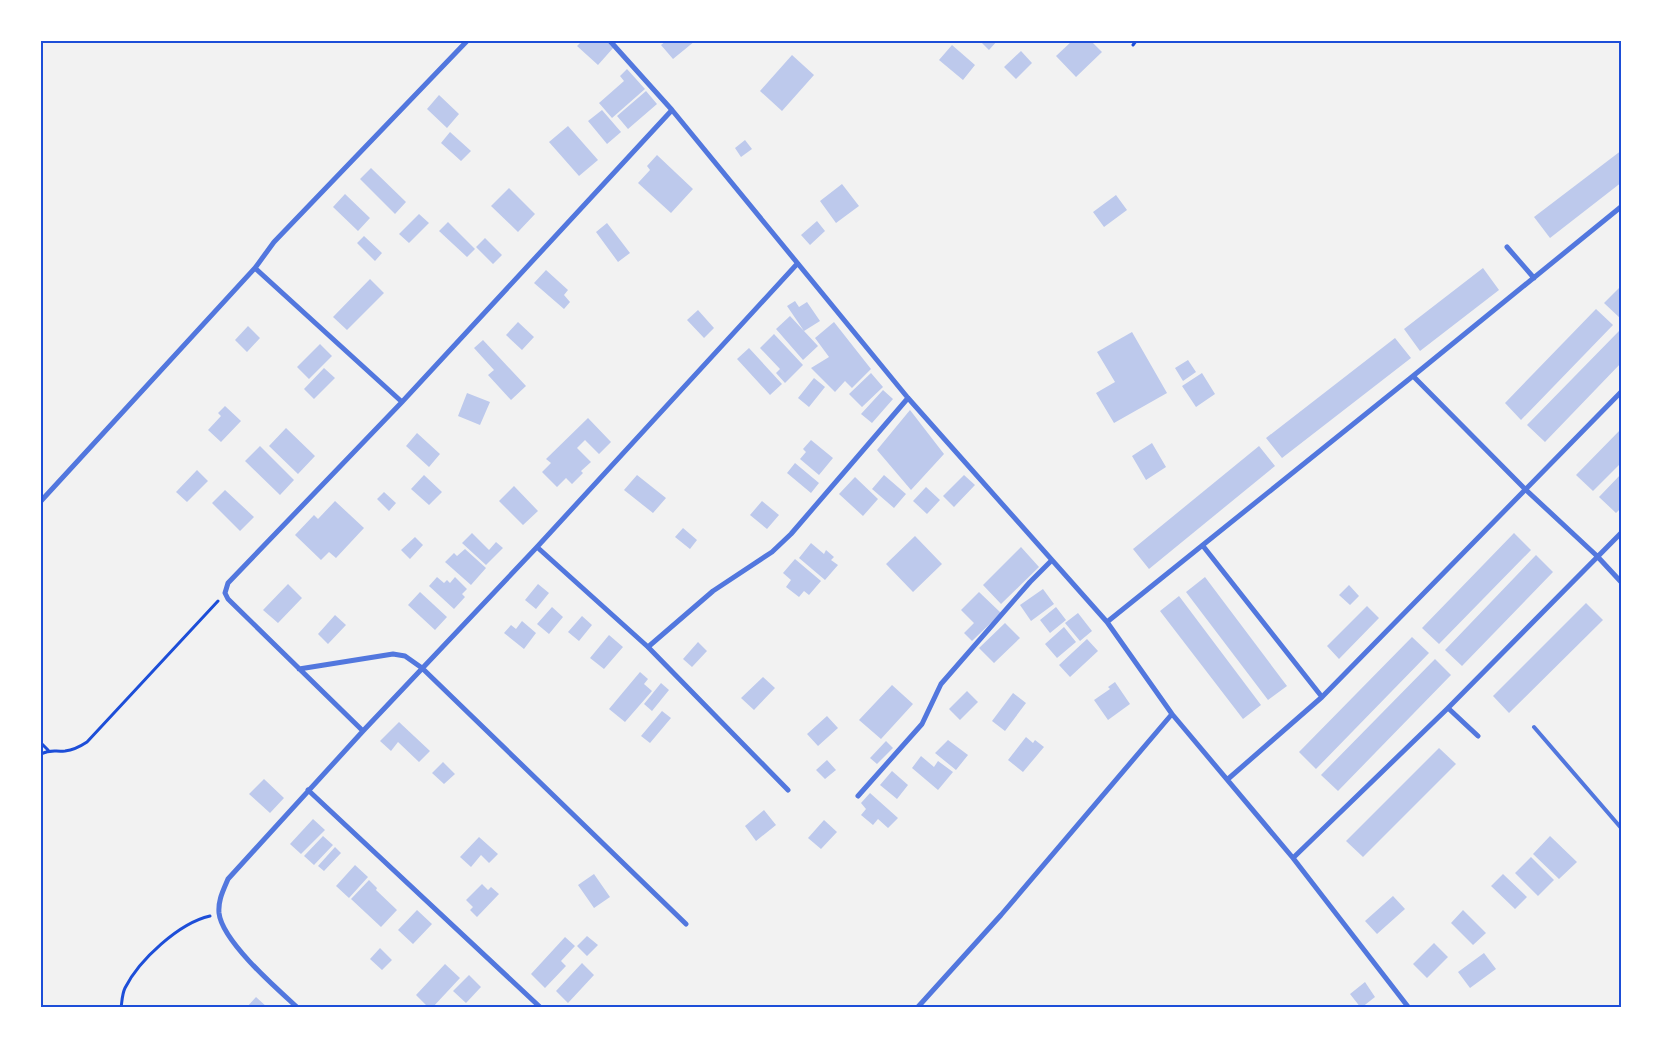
<svg xmlns="http://www.w3.org/2000/svg" width="1663" height="1049" viewBox="0 0 1663 1049" font-family="Lora,serif">
<style>
.building{fill:#bdc9ec}
.lines{fill:none;stroke-linecap:round;stroke-linejoin:round}
.path{stroke:#1d4ed8;stroke-width:3}
.service{stroke:#5277de;stroke-width:4}
.minor{stroke:#5277de;stroke-width:5}
.neatline{fill:none;stroke:#1d4ed8;stroke-width:2}
</style>
<rect width="100%" height="100%" fill="#f2f2f2"/>
<path class="building" d="M582 41H608L614 47 598 65 577 46Z
M666 41H695L673 59 661 45Z
M980 41H997L989 50Z
M1072 41H1091L1102 52 1076 77 1056 56Z
M952 45 975 65 963 80 939 60Z
M1021 51 1032 63 1016 79 1004 67Z
M792 55 814 75 782 111 760 91Z
M627 69 645 89 612 118 599 103 624 81 620 76Z
M646 91 657 104 628 129 617 116Z
M439 95 459 114 447 128 427 109Z
M602 110 621 132 607 144 588 121Z
M568 126 598 160 579 176 549 142Z
M450 132 471 151 461 161 441 143Z
M745 140 752 149 741 157 735 148Z
M1622 150V182L1550 238 1534 217Z
M657 155 693 189 671 213 638 183 650 170 647 166Z
M371 168 406 202 395 214 360 179Z
M842 184 859 206 836 223 820 201Z
M509 188 535 214 518 232 491 206Z
M345 194 370 218 358 231 333 207Z
M1116 195 1127 210 1104 227 1093 212Z
M419 214 429 223 409 243 399 234Z
M817 221 825 231 810 245 801 235Z
M448 222 475 249 467 257 439 231Z
M607 223 630 253 618 262 596 232Z
M364 236 382 253 375 261 357 243Z
M485 238 502 255 493 264 476 247Z
M1483 268 1499 290 1420 351 1404 329Z
M546 270 568 290 564 295 570 302 564 309 534 283Z
M370 279 384 293 347 330 333 317Z
M1622 285V318L1621 319 1604 303Z
M795 301 799 307 807 302 820 321 804 331 787 306Z
M1596 309 1613 325 1521 420 1505 403Z
M698 310 714 328 704 338 687 320Z
M790 316 818 346 803 360 776 329Z
M518 322 534 337 522 350 506 335Z
M834 322 871 369 852 388 845 381 835 392 811 368 829 357 815 338Z
M248 326 260 338 247 352 235 340Z
M1619 331 1622 334V362L1545 442 1527 425Z
M1132 332 1167 393 1114 423 1096 393 1115 382 1097 352Z
M774 334 803 365 785 383 776 373 780 369 760 348Z
M1395 338 1411 358 1282 458 1266 438Z
M483 340 526 386 511 400 488 375 494 370 474 348Z
M320 344 332 356 309 379 297 367Z
M749 348 782 384 770 395 737 359Z
M1188 360 1196 372 1183 381 1175 368Z
M324 368 335 378 314 399 304 389Z
M871 373 883 387 862 407 849 394Z
M1202 373 1215 394 1196 407 1182 386Z
M814 378 825 387 809 407 798 398Z
M883 390 893 399 872 423 861 414Z
M467 393 490 402 480 425 458 416Z
M225 406 241 421 221 442 208 430 221 416 218 413Z
M910 410 944 454 911 490 877 450Z
M588 418 611 442 599 454 585 440 577 448 591 462 581 471 583 473 572 484 566 478 557 487 542 472 551 463 546 459Z
M286 428 315 456 298 474 269 446Z
M1622 428V462L1593 491 1576 475Z
M417 433 440 454 429 467 406 446Z
M811 440 833 458 819 475 800 459 806 452 803 449Z
M1152 443 1166 467 1146 480 1132 456Z
M260 446 294 480 280 495 245 461Z
M1259 446 1275 466 1149 569 1133 549Z
M795 463 819 483 811 493 787 473Z
M197 470 208 481 187 502 176 492Z
M1622 473V507L1616 513 1599 497Z
M424 475 442 492 429 505 411 489Z
M637 475 666 498 653 513 624 490Z
M884 475 906 494 894 508 872 489Z
M964 475 975 485 954 507 943 496Z
M855 477 878 499 863 516 839 494Z
M514 486 538 511 523 525 499 501Z
M926 487 940 500 927 514 913 501Z
M225 490 254 517 240 531 212 503Z
M384 492 396 503 389 511 377 499Z
M335 501 364 528 336 558 329 552 321 560 295 535 314 515 318 519Z
M762 501 779 515 767 529 750 515Z
M683 528 697 540 690 549 675 537Z
M472 533 489 550 496 542 503 548 486 565 462 543Z
M1514 533 1531 550 1439 644 1422 628Z
M915 536 942 564 913 592 886 564Z
M415 537 423 545 410 559 401 550Z
M811 543 824 554 826 550 834 557 831 560 838 565 825 580 799 558Z
M1021 547 1039 567 1001 604 983 585Z
M465 549 486 568 471 585 445 562 454 553 457 556Z
M1536 555 1553 572 1462 666 1445 650Z
M795 559 821 581 809 595 804 591 799 597 786 587 791 580 783 573Z
M437 577 444 583 447 580 450 583 455 577 467 589 462 594 465 597 454 609 429 586Z
M1205 577 1287 686 1268 700 1186 592Z
M288 584 302 598 278 623 263 610Z
M538 584 549 593 536 609 525 600Z
M1349 585 1359 596 1350 605 1339 595Z
M1043 589 1054 604 1031 621 1020 605Z
M420 592 447 617 435 630 408 605Z
M979 592 1001 613 972 641 964 633 974 623 961 610Z
M1179 596 1261 705 1243 719 1160 611Z
M1586 603 1603 620 1509 713 1493 696Z
M1367 606 1379 618 1339 659 1327 646Z
M552 607 563 617 549 634 537 624Z
M1056 607 1066 620 1050 633 1040 620Z
M1078 613 1092 631 1080 641 1065 623Z
M335 615 346 625 328 644 318 634Z
M582 616 592 625 579 641 568 632Z
M522 621 536 633 524 649 504 633 511 625 516 629Z
M1005 623 1020 638 994 663 979 648Z
M1064 627 1076 642 1057 658 1045 644Z
M609 635 623 647 604 669 590 658Z
M1412 637 1429 653 1316 769 1299 752Z
M1087 639 1098 651 1070 677 1059 665Z
M698 642 707 651 692 667 683 659Z
M1435 659 1451 675 1338 791 1321 775Z
M640 672 648 679 644 684 652 691 625 722 609 709Z
M763 677 775 688 754 710 741 698Z
M1115 682 1130 704 1108 720 1094 700 1110 689 1108 687Z
M661 683 669 690 652 711 644 704Z
M892 685 913 704 881 739 859 720Z
M967 691 978 702 960 720 949 709Z
M1013 693 1026 703 1005 731 992 721Z
M662 711 671 718 650 743 641 736Z
M827 716 838 728 818 746 807 734Z
M399 722 430 751 419 762 398 742 391 751 380 741Z
M1026 737 1033 743 1035 740 1044 747 1023 772 1008 760Z
M948 740 968 755 956 770 935 753Z
M886 741 893 748 877 764 870 758Z
M1439 748 1456 764 1363 857 1346 841Z
M921 756 934 767 938 761 953 772 938 790 912 768Z
M827 760 836 770 825 779 816 770Z
M443 762 455 774 444 784 432 773Z
M892 771 908 785 897 799 880 785Z
M264 779 284 798 270 813 249 794Z
M870 793 898 818 888 828 878 819 873 825 861 815 866 809 861 803Z
M764 810 776 825 756 841 745 826Z
M313 819 325 830 301 854 290 844Z
M824 820 837 832 821 849 808 838Z
M323 836 333 845 314 865 304 856Z
M1550 836 1577 862 1559 879 1533 854Z
M479 837 498 854 489 863 481 855 471 867 460 857Z
M335 847 341 853 324 871 318 866Z
M1531 857 1554 880 1538 896 1515 873Z
M355 865 368 877 349 898 336 886Z
M594 874 610 897 594 908 578 885Z
M1503 874 1527 897 1515 909 1491 886Z
M369 880 377 888 376 890 397 910 381 927 351 899Z
M482 884 488 890 491 887 499 894 477 917 470 910 473 907 466 900Z
M1393 896 1405 909 1377 934 1365 921Z
M417 910 432 924 413 944 398 930Z
M1463 910 1486 933 1473 945 1451 923Z
M587 936 598 945 587 956 577 946Z
M565 937 575 946 561 961 566 966 545 988 531 974Z
M1434 943 1448 957 1427 978 1413 964Z
M380 948 392 960 382 970 370 959Z
M1484 953 1496 969 1470 988 1458 972Z
M582 963 594 975 568 1003 556 991Z
M445 964 460 978 432 1008H429L416 995Z
M469 975 481 987 466 1003 453 991Z
M1365 982 1375 997 1361 1008 1350 994Z
M256 997 268 1008H246Z"/>
<g class="lines">
<path class="path" d="M1133 45 1136 41
M41 743 48 750
M41 754C51 749 55 752 65 751 73 750 81 746 87 742L218 601
M121 1008C122 1002 122 994 125 988 139 960 179 923 210 916"/>
<path class="service" d="M1534 727 1622 829"/>
<path class="minor" d="M610 41 672 110 908 398 1107 622 1172 714 1293 858 1409 1008
M1507 247 1534 278
M255 268 402 402
M1413 376 1525 489 1597 556 1622 583
M41 501 255 268 274 242 467 41
M1203 546 1322 697
M537 547 648 647 788 790
M1107 622 1413 376 1622 206
M648 647 713 591 772 552 791 534 908 398
M299 669 393 654 405 656 422 668 686 924
M1448 708 1478 736
M363 731 228 599 225 593 228 583 402 402 672 110
M1228 779 1322 697 1622 391
M308 790 541 1008
M858 796 922 724 941 684 1030 582 1052 560
M1293 858 1448 708 1622 532
M298 1008C277 989 222 941 219 913 218 900 223 891 228 879L363 731 537 547 797 264
M917 1008 1001 915 1172 714"/>
</g>
<rect width="1663" height="1049" fill="none" stroke="#ffffff" stroke-width="85"/>
<rect x="42" y="42" width="1578" height="964" class="neatline"/>
</svg>
